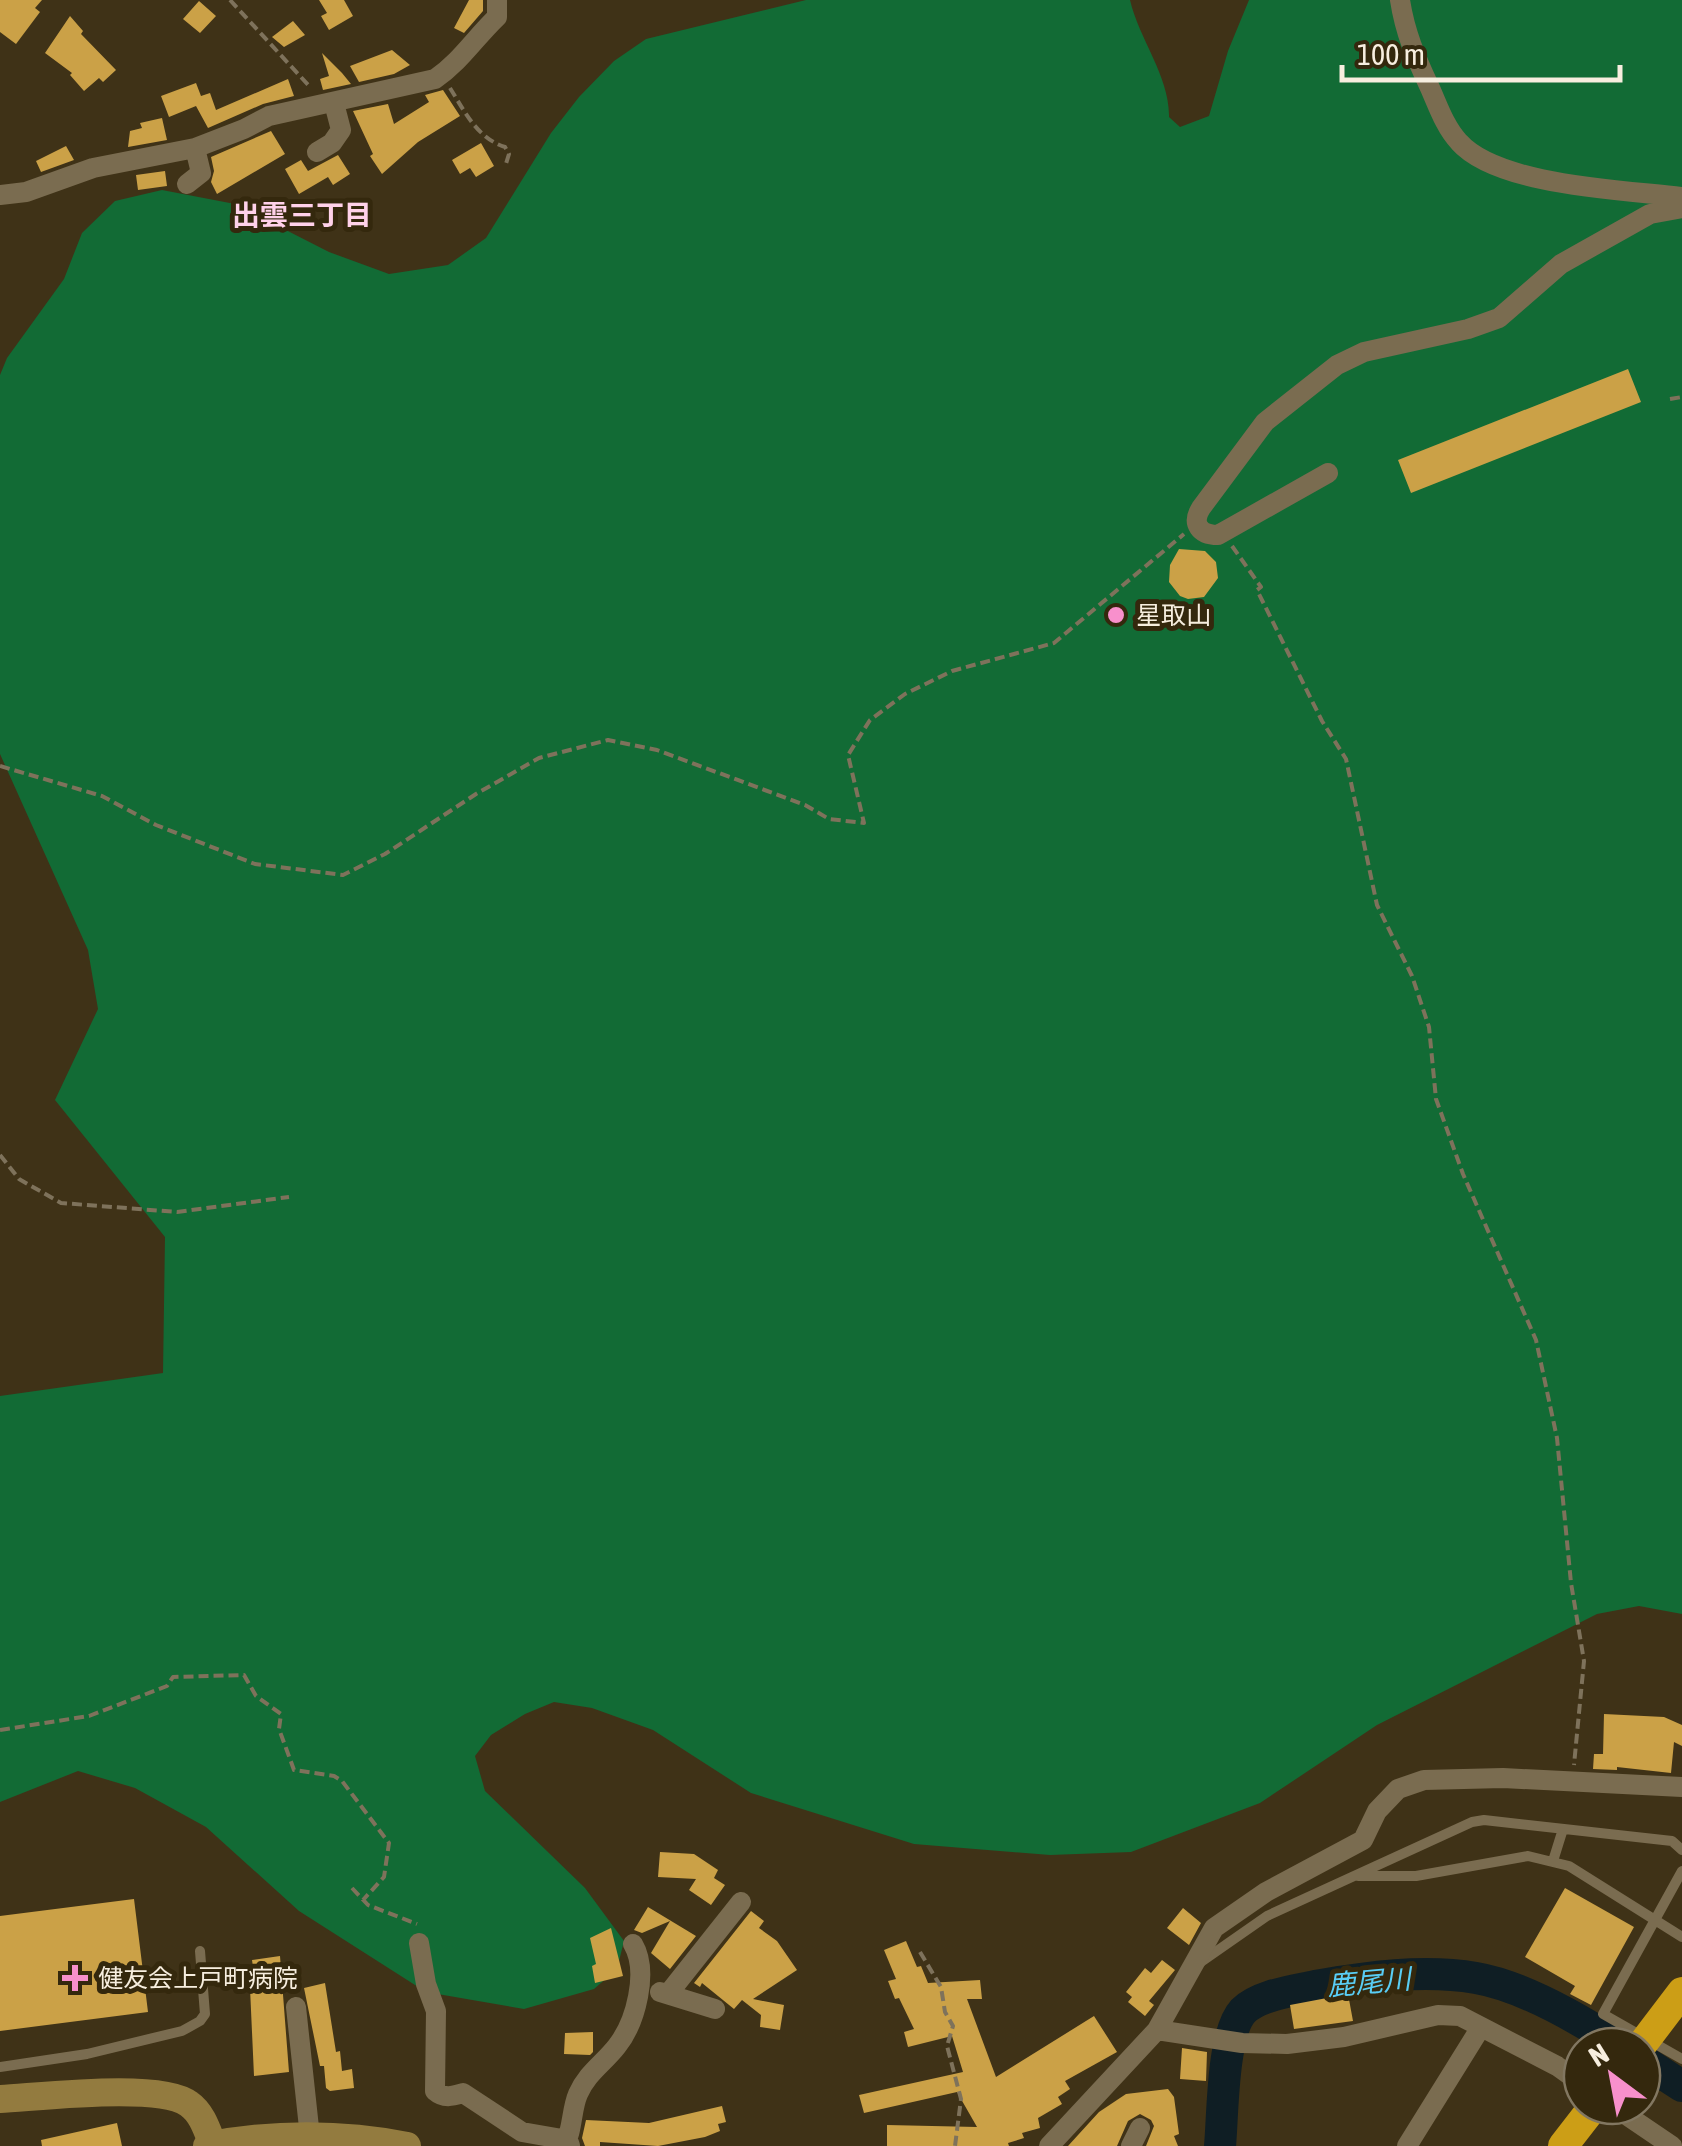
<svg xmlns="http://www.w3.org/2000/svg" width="1682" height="2146" viewBox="0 0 1682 2146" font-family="'Asap Condensed','Noto Sans JP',sans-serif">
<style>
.forest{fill:#126b35}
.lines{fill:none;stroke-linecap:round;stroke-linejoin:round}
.river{stroke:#0f1e24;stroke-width:32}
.building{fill:#cba147}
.path{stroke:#7e725b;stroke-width:4;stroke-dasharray:10 5;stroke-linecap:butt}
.lane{stroke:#7a6c50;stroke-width:10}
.street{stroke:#7a6c50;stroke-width:20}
.secondary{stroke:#937b3f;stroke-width:28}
.highway{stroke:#cc9e16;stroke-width:30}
.poi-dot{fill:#f890cc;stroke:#34280d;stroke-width:4}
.labels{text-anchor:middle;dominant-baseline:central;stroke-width:10;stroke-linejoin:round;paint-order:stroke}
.poi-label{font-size:25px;fill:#f7eedf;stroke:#34280d;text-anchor:start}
.neighbourhood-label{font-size:28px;font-weight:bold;fill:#ffd1e9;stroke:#34280d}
.water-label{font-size:28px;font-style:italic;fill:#59cef6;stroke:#34280d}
</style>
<rect width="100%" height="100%" fill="#3f3217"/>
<path class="forest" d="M806 0H1130C1139 39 1170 77 1169 117L1180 127 1209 116 1228 51 1249 0H1682V1614L1639 1606 1597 1614 1377 1725 1260 1803 1131 1852 1050 1855 914 1844 751 1793 653 1730 592 1708 554 1702 525 1714 491 1735 475 1756 485 1791 585 1888 624 1941 617 1969 594 1989 524 2009 426 1992 299 1911 206 1827 135 1788 78 1771 0 1802V1396L163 1373 165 1237 55 1100 98 1009 88 950 0 754V375L7 358 64 279 82 233 115 201 162 190 235 204 329 252 389 274 448 265 486 238 551 133 579 97 614 61 646 39Z"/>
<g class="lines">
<path class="river" d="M1642 2060 1682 2086
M1220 2146C1223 2114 1222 2034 1243 2011 1259 1995 1293 1991 1315 1986 1367 1977 1423 1969 1476 1978 1523 1986 1581 2020 1621 2046"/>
</g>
<path class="building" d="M0 0H42L35 8 40 12 16 44 0 32Z
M319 0H344L353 16 329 30 321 16 327 13Z
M469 0H483V11L464 33 454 28Z
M199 1 216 16 200 33 183 19Z
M70 16 83 31 81 34 116 70 103 82 99 78 84 91 70 75 72 73 45 53Z
M293 21 305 35 284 47 272 37Z
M392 50 410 65 394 74 359 82 350 66Z
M322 53 342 73 351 84 323 90 320 79 329 76Z
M288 79 294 96 263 104 208 128 196 106 169 117 161 96 196 83 201 96 210 93 216 110Z
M443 90 460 116 418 142 382 174 370 156 373 154 353 111 388 104 394 124 429 102 425 95Z
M162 118 167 140 128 147 130 131 142 128 140 123Z
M271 131 285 154 217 194 211 182 214 171 211 157Z
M481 143 494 166 476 177 470 168 460 174 452 160Z
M66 146 74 160 41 172 36 161Z
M338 155 350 174 333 185 328 177 299 194 285 169 301 160 308 171Z
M165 171 167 186 138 190 136 175Z
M1628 369 1641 402 1411 493 1398 460Z
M1179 549 1205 551 1216 562 1218 578 1204 597 1188 599 1180 596 1169 582 1170 565Z
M1604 1714 1664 1717 1682 1725V1746L1674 1742 1671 1773 1617 1767V1770L1593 1769 1594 1754H1603Z
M660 1852 694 1854 718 1870 714 1878 725 1885 711 1905 689 1890 696 1879 658 1877Z
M1565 1888 1634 1927 1591 2005 1570 1994 1575 1986 1525 1957Z
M134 1899 148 2012 0 2031V1916Z
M648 1907 696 1936 670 1969 651 1953 670 1921 642 1933 634 1930Z
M1183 1908 1201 1923 1189 1945 1167 1928Z
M751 1911 764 1921 759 1928 777 1941 797 1970 753 1999 784 2005 780 2030 760 2027 761 2015 742 2000 734 2009 702 1983 700 1987 694 1983Z
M611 1928 623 1976 595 1983 592 1966 596 1964 590 1938Z
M906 1941 917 1967 921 1966 928 1983 980 1980 982 1999H967L996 2077 1094 2016 1117 2052 1065 2081 1070 2089 1058 2097 1062 2104 1038 2118 1040 2128 1022 2133 1024 2138 1008 2143 1009 2146H887V2125L977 2127 957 2092 864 2113 859 2095 963 2072 952 2036 908 2047 904 2032 914 2029 899 1998 895 1999 888 1981 896 1979 884 1950Z
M280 1956 289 2072 254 2076 250 1988 256 1987 252 1960Z
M1162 1960 1175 1970 1149 2001 1154 2005 1145 2016 1128 2002 1132 1997 1126 1992 1145 1968 1151 1973Z
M325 1983 336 2052 340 2051 342 2071 352 2069 354 2088 330 2091 326 2088 324 2066H320L304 1988Z
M1348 1994 1353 2021 1294 2029 1290 2005Z
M593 2032V2052L590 2055 564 2054 565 2033Z
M1182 2048 1207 2052 1206 2081 1180 2079Z
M1168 2089 1174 2097 1179 2134 1174 2136 1178 2146H1146L1154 2126 1151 2120 1140 2114 1128 2121 1117 2146H1068L1099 2112 1126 2094Z
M722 2106 726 2122 718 2124 720 2131 705 2137 658 2146 600 2142V2146H585L582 2138 586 2120 649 2123Z
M117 2123 122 2146H42L41 2140Z"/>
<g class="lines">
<path class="path" d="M230 0 311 88
M450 88C465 112 477 138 505 147L509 154 505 167
M1670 399 1682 397
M1232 546 1261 587 1257 590 1322 721 1346 759 1377 905 1412 976 1429 1027 1436 1099 1463 1174 1536 1340 1557 1438 1571 1583 1584 1661 1574 1765
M0 766 102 796 156 825 255 864 343 875 385 854 476 794 539 758 608 740 657 750 805 805 829 819 864 823 848 755 870 720 905 694 952 671 1054 643 1184 534
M0 1155 19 1179 61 1203 177 1212 289 1197
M0 1730 89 1716 167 1686 173 1677 244 1675 256 1696 281 1714 279 1729 294 1770 334 1776 342 1781 389 1843 384 1877 363 1900
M352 1888 368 1905 417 1924
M920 1952 941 1987 945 2012 953 2026 947 2046 961 2099 955 2146"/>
<path class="lane" d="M1553 1861 1563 1829
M1682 1871 1603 2014 1682 2059
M1358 1876H1416L1528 1856 1569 1866 1682 1937
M1201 1962 1267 1916 1472 1822 1484 1820 1672 1841 1682 1850
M0 2067 87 2054 182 2031 200 2021 205 2014 200 1951"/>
<path class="street" d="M1400 0C1405 33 1416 58 1430 88 1438 106 1445 127 1459 142 1498 186 1625 190 1682 197
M317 152 332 143 341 130 334 103
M187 184 201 173 195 148
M0 195 26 192 93 168 195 148 244 129 269 116 435 79C460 62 475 38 497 17V0
M1328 473 1218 535C1200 535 1191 524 1201 508L1265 422 1337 365 1364 352 1468 329 1499 318 1561 264 1650 214 1682 208
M419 1943 426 1984 436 2011 435 2091C444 2099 453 2096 463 2093L522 2132 568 2140 570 2146
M660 1992 715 2009
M668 1994 741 1902
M296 2007 310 2137
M1157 2030 1242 2043 1287 2044 1344 2037 1438 2015 1460 2016 1557 2066 1582 2084
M1613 2106 1672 2146
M564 2146C573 2131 571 2110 578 2094 587 2073 604 2063 617 2046 636 2022 649 1971 633 1944
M1049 2146 1157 2030 1214 1928 1266 1892 1363 1840 1377 1811 1398 1789 1424 1780 1503 1778 1682 1787
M1131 2146 1140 2128
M1407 2146 1481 2027"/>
<path class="secondary" d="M0 2099C39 2097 161 2082 189 2104 202 2113 207 2130 213 2145
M207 2146C271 2133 343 2133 407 2146"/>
<path class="highway" d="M1641 2046 1682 1992
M1563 2146 1594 2106"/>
</g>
<g class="poi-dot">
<circle cx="1116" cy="615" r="10"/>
<path d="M70 1963h10v10h10v10h-10v10h-10v-10h-10v-10h10z"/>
</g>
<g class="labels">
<g class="poi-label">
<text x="1136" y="615">星取山</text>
<text x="98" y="1978">健友会上戸町病院</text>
</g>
<g class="neighbourhood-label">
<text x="302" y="215">出雲三丁目</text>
</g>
<g class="water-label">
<text transform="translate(1369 1982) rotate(-5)">鹿尾川</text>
</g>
</g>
<g transform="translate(1612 2076) rotate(328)"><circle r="48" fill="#34280d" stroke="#827761" stroke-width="2.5"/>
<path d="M0-8L18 38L0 25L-18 38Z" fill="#f890cc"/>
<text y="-15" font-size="28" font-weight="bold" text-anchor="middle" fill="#f7eedf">N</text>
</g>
<path d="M1342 65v15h278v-15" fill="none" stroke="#f7eedf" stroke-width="5"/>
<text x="1357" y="65" font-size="30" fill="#f7eedf" stroke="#34280d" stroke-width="8" paint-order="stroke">100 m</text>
</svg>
